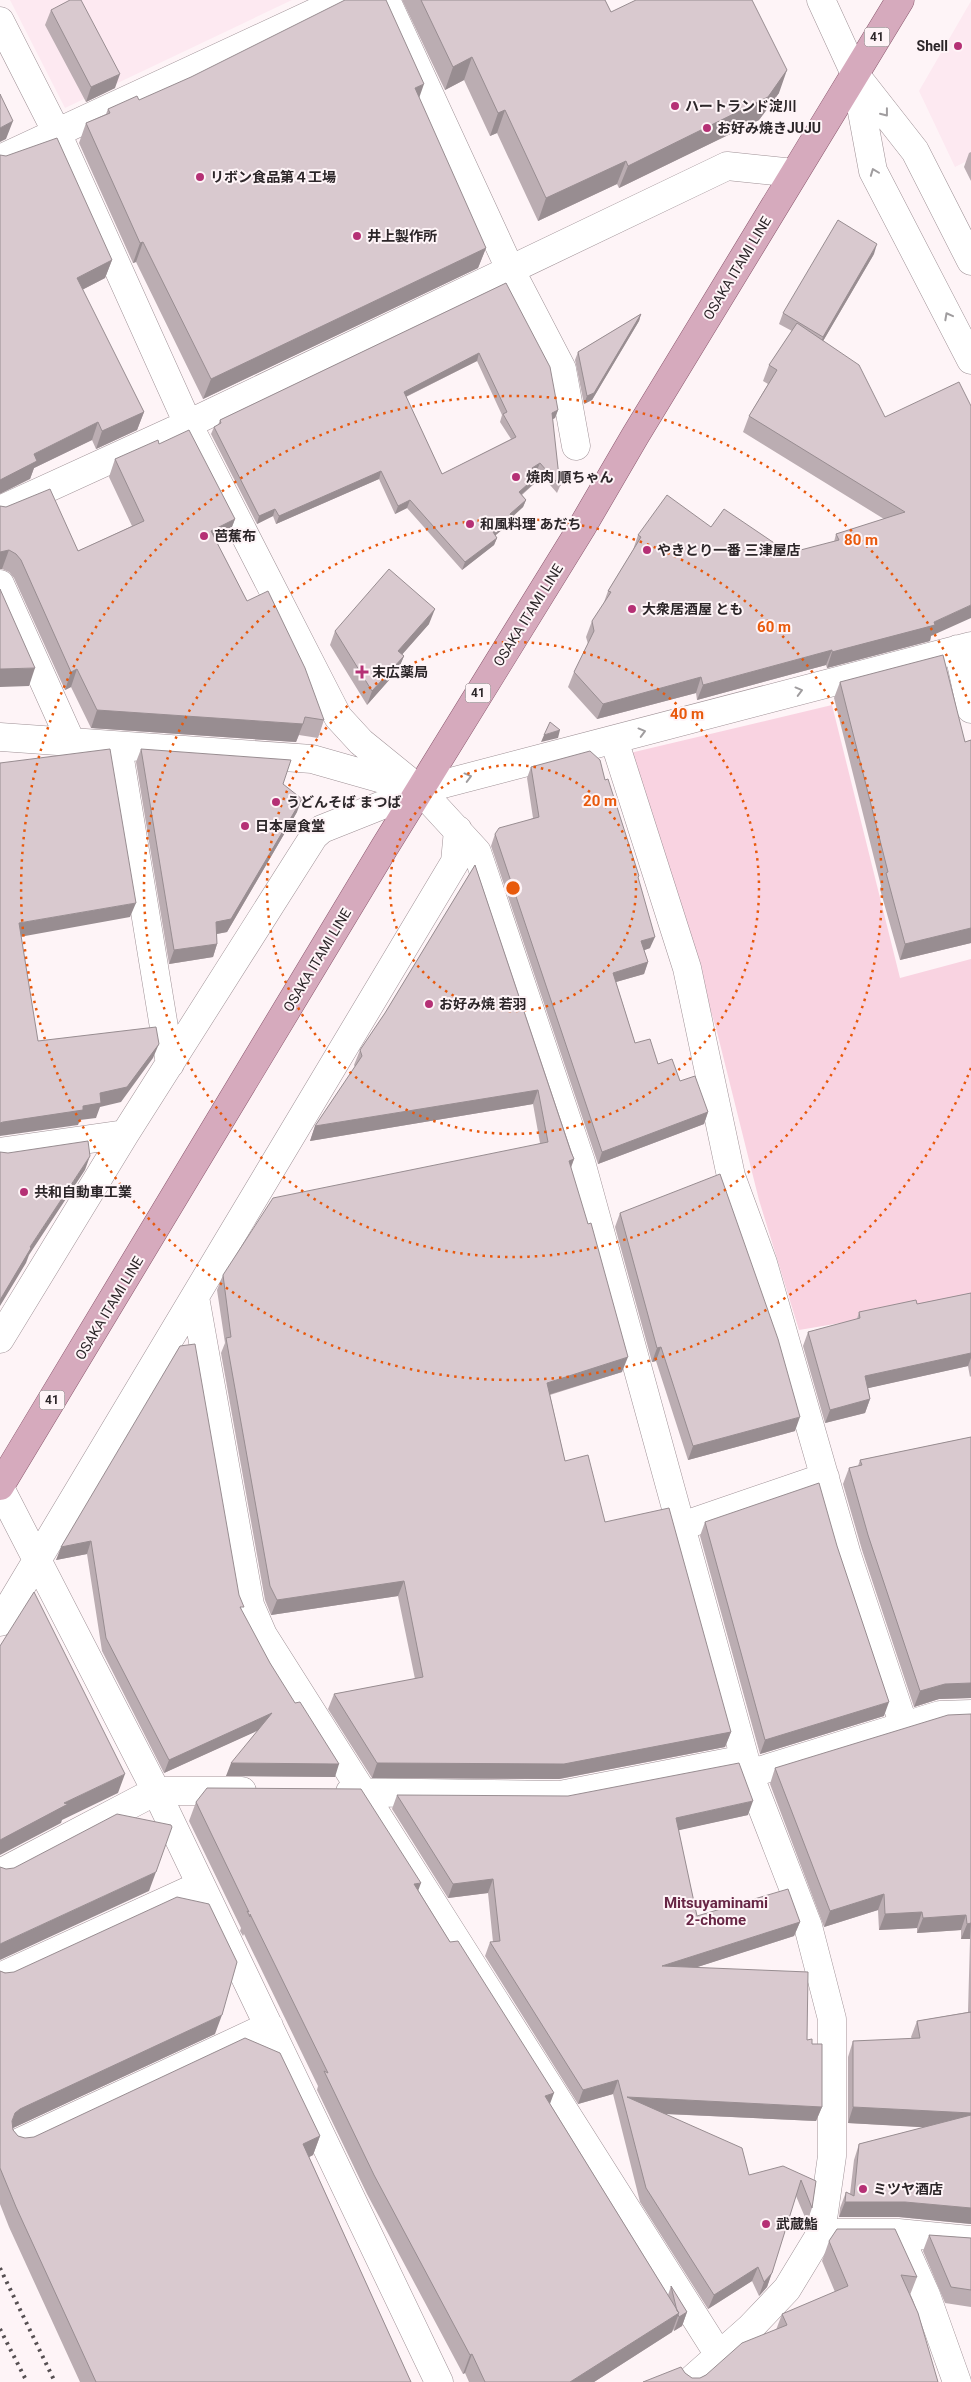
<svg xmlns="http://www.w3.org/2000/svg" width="971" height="2382" viewBox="0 0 971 2382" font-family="Roboto,'Noto Sans JP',sans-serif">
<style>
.built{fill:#fde9f1}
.green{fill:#f9d3e1}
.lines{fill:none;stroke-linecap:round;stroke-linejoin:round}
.minor-casing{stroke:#9f9196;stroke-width:29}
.major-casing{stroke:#89576d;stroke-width:29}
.minor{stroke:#fff;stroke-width:28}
.major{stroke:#d6aabd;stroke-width:28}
.rail{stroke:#564f52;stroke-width:4;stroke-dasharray:2.5 5;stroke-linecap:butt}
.wall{fill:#bbadb2;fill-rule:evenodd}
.shaded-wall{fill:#988d91}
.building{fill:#d9c9cf;stroke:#988d91;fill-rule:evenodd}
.oneway{stroke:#a09d9f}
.ring{fill:none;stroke:#e8590c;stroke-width:2.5;stroke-dasharray:2.5 5}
.poi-dot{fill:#b53075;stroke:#fef4f7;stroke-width:2}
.labels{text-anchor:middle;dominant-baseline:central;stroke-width:4;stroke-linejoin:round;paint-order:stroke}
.shield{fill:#fef4f7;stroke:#6b6467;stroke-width:1}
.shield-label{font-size:12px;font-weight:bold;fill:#2c2629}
.poi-label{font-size:14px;font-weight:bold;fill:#2c2629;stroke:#fef4f7;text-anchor:start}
.street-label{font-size:14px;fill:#2c2629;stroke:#fef4f7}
.neighbourhood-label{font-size:15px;font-weight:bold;fill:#672645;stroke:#fef4f7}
.centre{fill:#e8590c;stroke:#fef4f7;stroke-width:2.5}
.ring-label{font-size:15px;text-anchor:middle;font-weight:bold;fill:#e8590c;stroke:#fef4f7;stroke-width:4;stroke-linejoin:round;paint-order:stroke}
</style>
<rect width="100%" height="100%" fill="#fef4f7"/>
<path class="built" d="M10 0H292L65 108Z
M971 1V159L955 167 919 91Z"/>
<path class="green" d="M832 705 900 978 971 959V1301L799 1330 759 1200 716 1028 630 753Z"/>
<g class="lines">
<g class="minor-casing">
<path id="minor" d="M386 0 510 269 562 369 576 446
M821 0 855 74 873 171 971 360
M0 21 57 133 188 424 338 717 361 742 420 790 477 852 581 1162 749 1774 808 1926 832 2019V2156L821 2233
M857 77 915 151 971 261
M0 159 342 0
M0 510 188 424 727 166 794 173
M0 584 72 744
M958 649 971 709
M0 737 312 759 407 786
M614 740 687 968 731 1176 763 1263 847 1555 904 1726
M118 747 170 1064
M0 1152 125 1134
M195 1297 250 1605 263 1635 719 2355
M0 1339 125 1134 314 836 322 829 420 790 971 646
M0 1488 156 1791 439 2382
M682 1526 825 1477
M0 1622 455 862 458 830
M749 1774 940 1715 971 1714
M350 1792 560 1795 745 1759
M0 1873 156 1791H242
M0 1977 201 1885
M20 2142 269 2026
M898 2233 926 2295 957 2382
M689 2382 751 2327 787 2289 821 2233H898L971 2240"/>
</g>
<g class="major-casing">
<path id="major" d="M0 1486 384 848 582 527 635 436 900 0"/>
</g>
<use href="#minor" class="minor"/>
<use href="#major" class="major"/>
<path class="rail" d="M0 2268 55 2382
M0 2329 27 2382"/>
</g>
<path class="wall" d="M402 0H605L611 12 779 93 759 120 619 188 617 184 538 221 497 133 490 136 464 80 445 90Z
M51 10 115 88 86 102 45 25Z
M139 100 486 248 478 268 203 399 136 262 133 263 79 143 86 123 106 114 108 109Z
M971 152V181L964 167 969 153Z
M0 155 112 260 105 278 82 290 144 412 137 430 96 449 92 440 34 468 30 479Z
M874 254 823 341 885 417 931 636 930 641 827 668 826 665 697 700 696 693 597 719 568 687 574 672 588 644 586 637 592 621 603 605 608 591 633 550 638 535 711 527 789 553 834 542 836 534 884 519 743 432 749 416 768 384 763 381 769 365 792 331 779 324 783 313Z
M506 283 558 410 555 418 552 419 560 486 557 493 537 470 535 471 538 475 536 482 522 495 526 500 523 507 511 518 509 524 495 535 497 538 494 545 462 570 407 508 395 514 379 479 276 524 273 516 257 524 211 434 214 427 218 425 220 420ZM477 361 502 415 500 422 511 439 442 474 406 397Z
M641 314 639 321 592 400 584 404 575 360 578 352Z
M159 444 235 519 228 537 217 543 247 601 324 720 318 738 299 735 296 742 91 728 71 687 65 690 14 578 9 572 2 569H0V506L78 551 132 526 109 477 115 459Z
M429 624 402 654 404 656 398 670 367 705 330 645 335 631Z
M840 682 965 742 971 740V943L900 960 880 889 881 886 834 698Z
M141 749 283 784 297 812 227 932 217 934V944L213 957 169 964 136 762Z
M531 767 605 780 638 879 650 948 644 950 648 962 644 974 616 982 635 1043 658 1064 680 1081 708 1112 704 1124 598 1164 491 846 495 834 533 818 527 778Z
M475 865 574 1159 571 1168 622 1372 550 1395 565 1461 605 1522 731 1732 725 1747 559 1779 372 1778 328 1709 334 1694 415 1679 398 1596 271 1615 265 1600 221 1353 225 1343 217 1290 223 1275 540 1143 533 1104 310 1141 315 1126 355 1067 354 1065 360 1050 385 1013Z
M620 1213 795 1431 688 1460 656 1361 652 1362 615 1227Z
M971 1293V1376L970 1377 968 1366 868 1388 870 1399 865 1413 825 1423 803 1346 808 1332 857 1319 859 1312 917 1304Z
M180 1346 242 1612 270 1663 335 1777 226 1776 258 1730 164 1773 102 1651 87 1554 56 1560Z
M971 1437V1698L939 1699 914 1707 862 1550 843 1484 849 1468 858 1466 860 1460Z
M705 1522 884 1716 760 1754 700 1536Z
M971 1714V2224L899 2217H839L840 2208 846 2192 850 2194 854 2160 859 2144 925 2127 848 2123V2057L853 2041 912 2039 911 2037 917 2021 968 2012 970 1939H961V1930L917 1933V1928L879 1930 878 1910 824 1927 770 1784 775 1768Z
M397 1795 748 1815 678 1830 697 1916 800 1922 794 1936 697 1967 812 2044 822 2107 816 2121 664 2114 749 2175 816 2181 812 2208 807 2222 796 2196 767 2287 759 2296 752 2281 708 2309 640 2202 613 2094 578 2104 485 1956 490 1942H493L488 1893 448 1898 392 1809Z
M196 1802 418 1890 668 2295 671 2286 687 2312 682 2326 674 2331 673 2329 672 2332 594 2382H469L465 2373 463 2374 367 2194 317 2090 318 2086 244 1934 243 1936 240 1931 241 1928 189 1821Z
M0 1971 215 2034 13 2128V2130L18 2136 25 2138 320 2136 313 2155 309 2157 411 2382H80L9 2227 0 2204Z
M929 2235 971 2238V2307L945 2303 923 2251Z
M829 2241 917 2277 910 2295 938 2382H643L685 2373 692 2378H700L706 2375 776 2330 782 2314 835 2292 822 2261Z"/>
<path class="shaded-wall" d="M472 57 464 80 445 90 453 67Z
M787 70 779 93 759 120 619 188 628 166Z
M120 74 115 88 86 102 91 87Z
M424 84 417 104 415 88Z
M505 110 497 133 490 136 498 113Z
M13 121 6 139 0 142V128Z
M626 161 617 184 538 221 546 198Z
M143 242 136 262 133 263 140 243Z
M877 244 874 254 819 348 823 337Z
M486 248 478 268 203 399 211 379Z
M112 260 105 278 70 296 77 278Z
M641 314 639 321 592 400 584 404 587 396Z
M479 353 477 361 401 399 404 392Z
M558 410 555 418 549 421 552 413Z
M144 412 137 430 96 449 102 431Z
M98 422 92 440 34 468 30 479 0 494V480L34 454Z
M540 463 537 470 530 475 532 468Z
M381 471 379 479 276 524 279 516Z
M538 475 536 482 516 499 519 492Z
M410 500 407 508 395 514 398 506Z
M526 500 523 507 511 518 509 524 490 540 493 532 510 514Z
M275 509 273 516 257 524 259 516Z
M235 519 228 537 205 549 211 531Z
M497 538 494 545 462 570 465 562Z
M9 550 2 569H0V552Z
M971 605V618L931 636 930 641 827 668 832 652 934 622Z
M435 609 429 624 393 665 398 651Z
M832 650 826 665 697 700 703 685Z
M404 656 398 670 367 705 372 691Z
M35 668 29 686 0 687V669Z
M77 669 71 687 65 690 71 672Z
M701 677 696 693 597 719 603 704Z
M97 710 303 724 296 742 91 728Z
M560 730 558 738 541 742 544 735Z
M302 799 297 812 227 932 211 935 216 922Z
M136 903 130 917 14 938 19 923Z
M971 928V943L900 960 905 944Z
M655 937 650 948 637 953 641 941Z
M217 944 213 957 169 964 174 950Z
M648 962 644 974 609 984 613 973Z
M159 1044 153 1058 121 1102 100 1107 96 1118 80 1120 78 1125 0 1136V1123L3 1122 83 1106 100 1093Z
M538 1090 533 1104 310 1141 315 1126Z
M708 1112 704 1124 598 1164 602 1152Z
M90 1156 85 1170 29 1255 26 1263 0 1306V1300L30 1247Z
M574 1159 568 1174 569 1161Z
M661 1347 656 1361 652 1362 657 1348Z
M971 1353V1358L968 1366 860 1390 865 1376Z
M628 1357 622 1372 541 1397 547 1383Z
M870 1399 865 1413 825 1423 830 1410Z
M800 1417 795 1431 688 1460 693 1446Z
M91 1541 87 1554 56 1560 61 1547Z
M404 1581 398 1596 271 1615 277 1600Z
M971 1683V1698L939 1699 914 1707 920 1691 945 1684Z
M889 1702 884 1716 760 1754 765 1740Z
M272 1713 268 1726 164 1773 169 1760Z
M731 1732 725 1747 559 1779 372 1778 377 1763Z
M231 1763 339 1764 335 1777 226 1776Z
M125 1774 118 1793 62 1820 61 1823 0 1855V1840L64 1803Z
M753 1801 748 1815 671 1832 676 1818Z
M156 1872 149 1891 0 1960V1944Z
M493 1879 488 1893 448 1898 453 1884Z
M421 1883 414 1902V1884Z
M884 1894 878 1910 824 1927 830 1911Z
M922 1912 917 1928 879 1930 885 1914Z
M966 1915 961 1930 917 1933 923 1918Z
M800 1922 794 1936 657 1980 662 1966Z
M971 1923 970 1939H961L967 1924Z
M222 2015 215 2034 13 2128 8 2133 15 2113 20 2109Z
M618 2080 613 2094 578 2104 583 2090Z
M554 2093 547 2112 545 2096Z
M627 2097 822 2107 816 2121 626 2112Z
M853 2107 971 2113V2125L970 2130 848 2123Z
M320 2136 313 2155 296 2164 303 2144Z
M845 2202H905L971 2208V2224L899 2217H839Z
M758 2267 752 2281 708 2309 714 2295Z
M772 2273 767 2287 759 2296 764 2282Z
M687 2312 682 2326 674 2331 679 2317Z
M679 2313 672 2332 594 2382H570Z
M472 2354 465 2373 463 2374 470 2355Z"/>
<path class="building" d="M70 0H81L120 74 91 87 51 10Z
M345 0H386L424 84 415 88 486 248 211 379 143 242 140 243 86 123 110 113 108 109 137 96 139 100 191 77Z
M421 0H605L611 12 636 0H752L787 70 768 97 628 166 626 161 546 198 505 110 498 113 472 57 453 67Z
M0 94 13 121 0 128Z
M57 138 112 260 77 278 144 412 102 431 98 422 34 454 37 461 0 480V155L6 156Z
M838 220 877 244 823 337 783 313Z
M506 283 550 367 558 410 552 413 560 486 540 463 532 468 538 475 519 492 526 500 510 514 511 516 493 532 497 538 465 562 410 500 398 506 381 471 279 516 275 509 259 516 214 427 221 423 220 420ZM479 353 507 412 503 414 516 437 442 474 404 392Z
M641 314 594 393 587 396 578 352Z
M797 323 859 365 885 417 959 382 971 406V605L934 622 935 625 832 652V650L703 685 701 677 603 704 574 672 594 631 592 621 611 592 608 591 641 537 638 535 667 495 711 527 724 509 789 553 839 540 836 534 905 512 749 416 777 370 769 365Z
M189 430 235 519 211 531 247 601 268 591 305 668 324 720 305 717 303 724 97 710 77 669 71 672 21 560 16 554 9 550 0 552V506L6 507 50 489 78 551 144 521 115 459 158 440 159 444Z
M389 569 435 609 398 651 404 656 372 691 335 631Z
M0 589 35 668 0 669Z
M943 655 965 742 971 740V928L905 944 886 873 888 872 840 682Z
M550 722 560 730 544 735Z
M110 749 136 903 19 923 38 1041 156 1027 159 1044 127 1087 100 1093 101 1103 83 1106V1110L3 1122 0 1123V763Z
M141 749 291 760 283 784 302 799 231 919 216 922 217 944 174 950Z
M590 751 600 760 605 780 608 779 639 876 638 877 655 937 641 941 648 962 613 973 635 1043 650 1039 658 1064 672 1059 680 1081 695 1076 708 1112 602 1152 495 834 499 828 539 817 531 767Z
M475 865 571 1152 574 1159 569 1161 588 1224 591 1223 628 1357 547 1383 565 1461 588 1455 605 1522 669 1508 731 1732 564 1764 377 1763 334 1694 423 1677 404 1581 277 1600 270 1586 226 1338 231 1337 223 1275 273 1198 548 1142 538 1090 315 1126 362 1056 360 1050 385 1013Z
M88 1141 90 1156 30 1247 31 1248 0 1300V1152L8 1153Z
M720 1174 778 1339 800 1417 693 1446 661 1347 657 1348 620 1213Z
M971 1293V1353L865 1376 870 1399 830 1410 808 1332 860 1318 859 1312 916 1300 917 1304Z
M195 1344 239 1595 244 1607H240L270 1663 295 1703 300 1702 339 1764 231 1763 272 1713 169 1760 106 1638 91 1541 61 1547 180 1346Z
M971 1437V1683L945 1684 920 1691 868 1535 849 1468 862 1465 860 1460Z
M819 1483 837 1546 889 1702 765 1740 705 1522Z
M34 1592 125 1774 64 1803 68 1804 0 1840V1646Z
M971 1714V1923L967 1924 966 1915 923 1918 922 1912 885 1914 884 1894 830 1911 775 1768 948 1715Z
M739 1763 753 1801 676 1818 697 1916 788 1889 800 1922 662 1966 808 1972 807 2040 812 2039V2044H822V2107L627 2097 742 2148 749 2175 783 2166 816 2181 812 2208 801 2180 772 2273 764 2282 758 2267 714 2295 646 2188 618 2080 583 2090 490 1942 500 1941 493 1879 453 1884 397 1795 568 1796Z
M207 1788 361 1789 421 1883 414 1884 450 1942 458 1941 554 2093 545 2096 679 2313 570 2382H485L472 2354 470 2355 374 2175 324 2071 328 2073 250 1914V1917L247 1911 249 1912 196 1802Z
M117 1814 171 1825 172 1827 156 1872 0 1944V1867L6 1869 14 1868Z
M177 1897 209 1904 237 1962 222 2015 20 2109 15 2113 12 2121 13 2130 18 2136 25 2138 34 2137 245 2038 280 2053 320 2136 303 2144 411 2382H96L16 2207 0 2168V1971L5 1973 14 1972Z
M971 2012V2113L853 2107V2041L920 2038 917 2021Z
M971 2115V2208L905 2202H845L846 2192 854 2196 859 2144Z
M837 2229H895L917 2277 901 2275 918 2313 938 2382H643L681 2367 685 2373 692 2378H700L706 2375 742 2343 787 2325 782 2314 848 2286 829 2241Z
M929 2235 971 2238V2290L951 2287Z
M671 2286 687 2312 679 2317 678 2314 679 2313 677 2311Z"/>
<defs><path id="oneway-chevron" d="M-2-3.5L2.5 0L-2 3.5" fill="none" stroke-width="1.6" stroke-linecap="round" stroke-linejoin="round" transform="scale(1.25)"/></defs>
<g class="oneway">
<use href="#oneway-chevron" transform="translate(885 113) rotate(52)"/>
<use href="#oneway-chevron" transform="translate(874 172) rotate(-111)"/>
<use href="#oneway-chevron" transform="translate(948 316) rotate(-118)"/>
<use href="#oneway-chevron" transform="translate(799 691) rotate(-15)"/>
<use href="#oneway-chevron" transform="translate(642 732) rotate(-15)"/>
<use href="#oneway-chevron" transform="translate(468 777) rotate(-15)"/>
</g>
<g class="ring">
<circle cx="513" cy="888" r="123"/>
<circle cx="513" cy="888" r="246"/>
<circle cx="513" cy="888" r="369"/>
<path d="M971 1068A492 492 0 1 1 971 708"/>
</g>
<g class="poi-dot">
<circle cx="958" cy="46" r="5"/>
<circle cx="675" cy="106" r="5"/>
<circle cx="707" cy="128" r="5"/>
<circle cx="200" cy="177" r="5"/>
<circle cx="357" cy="236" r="5"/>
<circle cx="516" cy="477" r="5"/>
<circle cx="470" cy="524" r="5"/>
<circle cx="204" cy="536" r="5"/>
<circle cx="647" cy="550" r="5"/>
<circle cx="632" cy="609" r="5"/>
<path d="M359.5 664.5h5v5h5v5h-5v5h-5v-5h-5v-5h5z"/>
<circle cx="276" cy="802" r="5"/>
<circle cx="245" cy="826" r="5"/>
<circle cx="429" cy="1004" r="5"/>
<circle cx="24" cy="1192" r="5"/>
<circle cx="863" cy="2189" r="5"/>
<circle cx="766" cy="2224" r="5"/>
</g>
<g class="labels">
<g class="shield">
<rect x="864.5" y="27.5" width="25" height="19" rx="4"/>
<rect x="465.5" y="683.5" width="25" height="19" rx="4"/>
<rect x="39.5" y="1390.5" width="25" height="19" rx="4"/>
</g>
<g class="shield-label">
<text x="877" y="37">41</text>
<text x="478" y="693">41</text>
<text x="52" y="1400">41</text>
</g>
<g class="poi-label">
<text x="948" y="46" text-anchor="end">Shell</text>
<text x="685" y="106">ハートランド淀川</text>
<text x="717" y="128">お好み焼きJUJU</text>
<text x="210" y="177">リボン食品第４工場</text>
<text x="367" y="236">井上製作所</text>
<text x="526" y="477">焼肉 順ちゃん</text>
<text x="480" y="524">和風料理 あだち</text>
<text x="214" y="536">芭蕉布</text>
<text x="657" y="550">やきとり一番 三津屋店</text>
<text x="642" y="609">大衆居酒屋 とも</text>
<text x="372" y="672">末広薬局</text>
<text x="286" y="802">うどんそば まつば</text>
<text x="255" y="826">日本屋食堂</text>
<text x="439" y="1004">お好み焼 若羽</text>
<text x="34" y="1192">共和自動車工業</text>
<text x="873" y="2189">ミツヤ酒店</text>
<text x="776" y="2224">武蔵鮨</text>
</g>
<g class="street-label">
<text transform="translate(737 268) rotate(-59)">OSAKA ITAMI LINE</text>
<text transform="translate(528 615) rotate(-58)">OSAKA ITAMI LINE</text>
<text transform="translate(317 960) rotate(-59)">OSAKA ITAMI LINE</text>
<text transform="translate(109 1308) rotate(-59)">OSAKA ITAMI LINE</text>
</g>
<g class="neighbourhood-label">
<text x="716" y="1903">Mitsuyaminami<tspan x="716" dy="17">2-chome</tspan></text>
</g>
</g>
<circle cx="513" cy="888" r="8" class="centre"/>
<g class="ring-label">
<text x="861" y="545">80 m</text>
<text x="774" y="632">60 m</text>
<text x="687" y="719">40 m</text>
<text x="600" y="806">20 m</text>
</g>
</svg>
